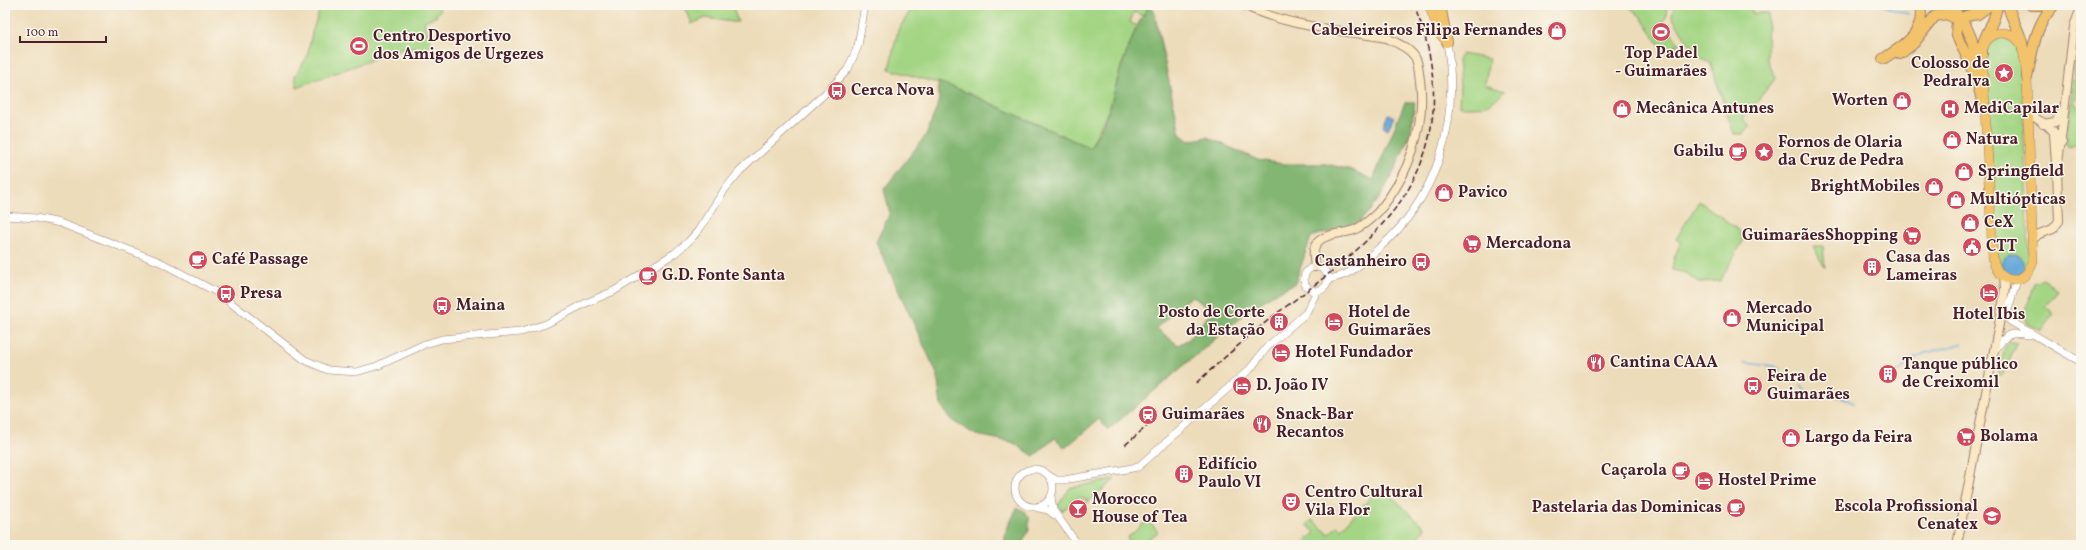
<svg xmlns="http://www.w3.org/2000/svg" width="2086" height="550" viewBox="0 0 2086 550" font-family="Vollkorn,serif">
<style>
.green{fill:#a4d584;stroke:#777a58}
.forest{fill:#83b672;stroke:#666a4e;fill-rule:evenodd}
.water{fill:#66a9db;stroke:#586483}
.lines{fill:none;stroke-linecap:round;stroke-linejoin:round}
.stream{stroke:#66a9db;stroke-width:1.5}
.tertiary-casing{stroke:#9c7e72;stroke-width:8}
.secondary-casing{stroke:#9c7e72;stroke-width:10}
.primary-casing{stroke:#9c7e72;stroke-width:10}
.trunk-casing{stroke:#9c7e72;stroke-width:12}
.tertiary{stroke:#fff;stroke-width:7}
.secondary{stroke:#fae7c3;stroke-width:8}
.primary{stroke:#f2c36a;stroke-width:9}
.trunk{stroke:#f2c36a;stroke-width:10}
.rail{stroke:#4a1f2b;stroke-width:1.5;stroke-dasharray:6 3;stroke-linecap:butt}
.labels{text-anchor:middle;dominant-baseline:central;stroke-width:3;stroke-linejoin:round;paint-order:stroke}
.poi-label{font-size:16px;font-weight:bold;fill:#4a1f2b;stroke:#fbf7ec;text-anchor:start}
</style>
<rect width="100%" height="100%" fill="#fbf7ec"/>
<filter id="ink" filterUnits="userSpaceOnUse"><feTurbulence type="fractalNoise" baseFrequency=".025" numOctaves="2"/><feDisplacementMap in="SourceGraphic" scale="8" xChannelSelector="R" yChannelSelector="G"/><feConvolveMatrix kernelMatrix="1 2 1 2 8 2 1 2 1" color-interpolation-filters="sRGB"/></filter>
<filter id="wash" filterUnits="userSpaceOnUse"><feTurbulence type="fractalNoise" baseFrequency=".012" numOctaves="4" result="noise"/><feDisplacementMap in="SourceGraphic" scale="16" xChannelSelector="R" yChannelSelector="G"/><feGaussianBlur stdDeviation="0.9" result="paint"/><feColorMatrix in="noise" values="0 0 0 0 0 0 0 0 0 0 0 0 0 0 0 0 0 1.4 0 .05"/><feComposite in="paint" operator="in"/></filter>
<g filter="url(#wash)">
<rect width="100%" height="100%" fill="#eddcba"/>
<path class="green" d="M321 5H440L438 6 440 11 436 13 437 16 424 21 432 45 419 53 416 47 411 49 409 46 297 87 295 76 307 57 312 33Z
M684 5H732L738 22H732L706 18 691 24V21Z
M914 5H1149L1143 16 1134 12 1130 22 1137 26 1121 67 1110 107 1090 148 961 90 889 69 898 30Z
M1627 5H1667L1666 18 1664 21 1679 44 1665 53 1640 16Z
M1673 5H1752V13H1768L1767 60 1776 78 1743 118 1749 126 1744 134H1734L1710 62 1698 57 1672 17Z
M2002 36 2016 43 2021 59 2029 256 2025 270 2017 275 2005 274 1997 263 1985 52 1990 42Z
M2081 47V74L2075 104 2081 108V143L2069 147 2066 144 2076 53Z
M1462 54 1489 59 1485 85 1505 91C1487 108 1484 107 1459 107L1460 86 1458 60Z
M1699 201 1740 231 1743 241 1720 281 1698 282 1686 273 1672 270 1674 258 1681 242 1676 239Z
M1813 246H1823L1825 268Z
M2043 279 2058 291 2045 306 2054 314 2040 331 2027 323 2024 317 2034 283Z
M2009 342 2017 344 2002 376 1998 374 2006 345Z
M1115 479 1087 503V500L1079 497 1062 511 1058 505 1070 488Z
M1381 486 1425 528 1411 545H1302L1315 532 1307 525 1312 520 1329 534 1337 526 1341 529Z
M1148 520 1158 532 1144 542 1146 545H1127L1126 544 1129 541 1127 538Z"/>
<path class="forest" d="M1149 5 1154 11 1180 134 1189 141 1207 137 1258 160 1283 164H1326L1352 170 1373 180 1405 102H1415C1413 112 1413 123 1410 133 1401 158 1376 217 1350 227 1337 232 1324 232 1311 237L1295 283 1272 295 1247 312 1108 430 1099 419 1065 448 1055 438 1034 456 1012 442 976 435 951 420 941 405 937 374 876 242 890 213 884 189 926 135 939 102 938 82 961 90 1090 148 1103 125 1110 107 1121 67 1137 26ZM1192 296 1212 311 1189 339 1178 345 1156 328Z
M1017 508 1023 510 1029 517V530L1021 545H1004L1006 531Z"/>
<path class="water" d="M1388 114 1394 117 1388 129 1383 127Z
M2002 265a11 11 0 1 1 22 0a11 11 0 1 1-22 0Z"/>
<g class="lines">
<path class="stream" d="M1883 5 1888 8 1909 14
M1744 363 1774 366 1781 370
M1892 378 1909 362 1925 353 1961 344
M1800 385 1817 397 1832 394 1854 403"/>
</g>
</g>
<g filter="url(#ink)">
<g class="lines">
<g class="tertiary-casing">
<path id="tertiary" d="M5 216 36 218 60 223 160 262 218 293 305 360 328 370 356 372 377 366 425 344 442 339 521 332 546 324 586 303 614 291 675 253 688 242 698 231 725 189 740 171 830 89 848 69 858 46 865 5
M1304 279a12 12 0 1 1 24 0a12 12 0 1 1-24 0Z
M1329 279C1352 275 1359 265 1377 250 1439 197 1460 121 1447 42
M2017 280 2007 313 2010 321 2081 362
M1995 350C2007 333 2009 332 2029 335
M1015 488a19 19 0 1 1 38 0a19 19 0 1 1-38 0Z
M1048 475 1056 480H1064L1138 467 1250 369 1268 346 1306 313 1317 291
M1051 497 1053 510 1078 545
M1035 507 1048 510 1056 516"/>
</g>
<g class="secondary-casing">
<path id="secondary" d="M1244 5C1287 27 1340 30 1387 38 1397 43 1411 49 1416 59 1419 65 1419 74 1420 80 1426 127 1409 176 1378 212 1371 219 1363 226 1354 230 1343 234 1325 233 1317 243 1312 249 1314 259 1315 267
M2029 105C2032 123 2044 119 2052 130 2056 134 2059 139 2062 143
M2043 124 2055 122 2064 110
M2054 133 2056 164
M2032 240 2039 234 2053 229 2059 221 2057 172 2074 26 2081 8
M1957 545 2003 303 2005 288 2004 277"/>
</g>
<g class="primary-casing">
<path id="primary" d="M1429 5 1440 34 1447 42
M2000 33C2026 32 2024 58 2027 77L2033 261C2026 288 1998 285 1993 259L1982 54C1983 43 1988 35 2000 33Z"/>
</g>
<g class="trunk-casing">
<path id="trunk" d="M1440 5 1447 42
M1948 5C1987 40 1968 66 1984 105
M1962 5H1975
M2008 5C2011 21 2022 32 2023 49
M2031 5H2041
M1966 16 1978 14 1990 5
M1957 23C1953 39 1967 51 1971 68
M1900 54 1914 43 1935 16 1947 14 1958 20
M1982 54C1981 36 1996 24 1997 5
M1883 59C1903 46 1926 34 1920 5
M2027 77C2033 51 2034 26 2054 5"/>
</g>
<use href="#tertiary" class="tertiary"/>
<use href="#secondary" class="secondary"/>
<use href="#primary" class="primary"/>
<use href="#trunk" class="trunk"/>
<path class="rail" d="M1196 383C1222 360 1248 336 1276 314 1316 284 1358 254 1390 215 1442 153 1444 77 1414 5
M1125 445 1153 421"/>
</g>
</g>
<defs>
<g id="shop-disc" transform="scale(1)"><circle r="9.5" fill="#d1495b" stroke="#fbf7ec"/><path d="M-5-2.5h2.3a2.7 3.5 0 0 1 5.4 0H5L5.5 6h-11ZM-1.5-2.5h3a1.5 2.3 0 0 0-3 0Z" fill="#fff"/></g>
<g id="stadium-disc" transform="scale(1)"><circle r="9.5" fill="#d1495b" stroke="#fbf7ec"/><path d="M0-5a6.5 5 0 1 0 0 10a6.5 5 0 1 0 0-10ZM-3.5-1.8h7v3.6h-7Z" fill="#fff"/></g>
<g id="sight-disc" transform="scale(1)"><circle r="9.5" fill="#d1495b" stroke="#fbf7ec"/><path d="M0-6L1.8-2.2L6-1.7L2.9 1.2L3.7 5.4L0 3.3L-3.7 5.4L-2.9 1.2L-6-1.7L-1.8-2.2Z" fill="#fff"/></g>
<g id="bus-disc" transform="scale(1)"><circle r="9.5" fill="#d1495b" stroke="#fbf7ec"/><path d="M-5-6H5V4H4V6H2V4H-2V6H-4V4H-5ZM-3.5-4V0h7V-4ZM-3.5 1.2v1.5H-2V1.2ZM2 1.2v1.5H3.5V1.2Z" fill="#fff"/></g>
<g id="hospital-disc" transform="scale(1)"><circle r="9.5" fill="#d1495b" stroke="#fbf7ec"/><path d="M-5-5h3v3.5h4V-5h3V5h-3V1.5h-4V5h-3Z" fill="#fff"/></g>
<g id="cafe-disc" transform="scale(1)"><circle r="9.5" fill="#d1495b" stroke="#fbf7ec"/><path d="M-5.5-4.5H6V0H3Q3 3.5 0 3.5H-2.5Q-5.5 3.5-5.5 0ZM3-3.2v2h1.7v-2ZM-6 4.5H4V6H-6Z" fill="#fff"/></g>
<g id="supermarket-disc" transform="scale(1)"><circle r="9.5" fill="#d1495b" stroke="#fbf7ec"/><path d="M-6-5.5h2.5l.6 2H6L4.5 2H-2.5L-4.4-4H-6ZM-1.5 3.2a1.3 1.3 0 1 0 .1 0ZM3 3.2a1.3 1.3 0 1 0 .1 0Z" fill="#fff"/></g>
<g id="civic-disc" transform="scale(1)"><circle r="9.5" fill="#d1495b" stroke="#fbf7ec"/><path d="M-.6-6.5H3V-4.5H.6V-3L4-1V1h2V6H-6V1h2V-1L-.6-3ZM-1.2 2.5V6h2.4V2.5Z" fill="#fff"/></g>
<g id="building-disc" transform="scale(1)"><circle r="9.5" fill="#d1495b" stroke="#fbf7ec"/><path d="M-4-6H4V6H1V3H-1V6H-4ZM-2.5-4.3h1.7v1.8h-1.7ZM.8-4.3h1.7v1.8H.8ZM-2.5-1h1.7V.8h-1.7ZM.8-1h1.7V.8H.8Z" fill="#fff"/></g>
<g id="hotel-disc" transform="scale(1)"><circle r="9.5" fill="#d1495b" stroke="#fbf7ec"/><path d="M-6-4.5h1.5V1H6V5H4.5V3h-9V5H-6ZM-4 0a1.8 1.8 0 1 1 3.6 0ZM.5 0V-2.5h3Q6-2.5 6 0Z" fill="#fff"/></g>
<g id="restaurant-disc" transform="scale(1)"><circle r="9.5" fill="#d1495b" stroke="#fbf7ec"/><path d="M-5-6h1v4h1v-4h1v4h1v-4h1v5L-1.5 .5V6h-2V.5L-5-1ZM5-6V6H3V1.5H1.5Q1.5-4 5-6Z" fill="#fff"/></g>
<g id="station-disc" transform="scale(1)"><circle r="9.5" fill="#d1495b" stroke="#fbf7ec"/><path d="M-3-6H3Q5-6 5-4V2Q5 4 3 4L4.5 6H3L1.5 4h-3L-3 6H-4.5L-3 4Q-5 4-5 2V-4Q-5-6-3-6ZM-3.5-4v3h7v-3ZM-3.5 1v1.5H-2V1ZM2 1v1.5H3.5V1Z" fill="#fff"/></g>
<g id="theatre-disc" transform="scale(1)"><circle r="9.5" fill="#d1495b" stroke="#fbf7ec"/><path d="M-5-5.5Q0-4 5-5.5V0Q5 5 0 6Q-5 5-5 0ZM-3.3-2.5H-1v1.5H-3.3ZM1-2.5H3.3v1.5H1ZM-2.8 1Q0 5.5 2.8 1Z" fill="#fff"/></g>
<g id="bar-disc" transform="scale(1)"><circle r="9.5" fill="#d1495b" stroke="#fbf7ec"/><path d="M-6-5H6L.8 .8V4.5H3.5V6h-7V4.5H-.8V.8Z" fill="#fff"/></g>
<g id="school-disc" transform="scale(1)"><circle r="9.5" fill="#d1495b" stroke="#fbf7ec"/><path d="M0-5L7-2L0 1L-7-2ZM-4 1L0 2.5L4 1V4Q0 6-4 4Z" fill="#fff"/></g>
</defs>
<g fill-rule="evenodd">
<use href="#shop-disc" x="1557" y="31"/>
<use href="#stadium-disc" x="1661" y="32"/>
<use href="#stadium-disc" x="359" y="46"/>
<use href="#sight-disc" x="2004" y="73"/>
<use href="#bus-disc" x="837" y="91"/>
<use href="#shop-disc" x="1902" y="101"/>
<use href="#shop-disc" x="1622" y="109"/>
<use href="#hospital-disc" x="1950" y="109"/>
<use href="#shop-disc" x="1952" y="140"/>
<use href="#cafe-disc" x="1738" y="152"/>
<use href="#sight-disc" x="1764" y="152"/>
<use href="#shop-disc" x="1964" y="172"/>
<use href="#shop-disc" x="1934" y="187"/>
<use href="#shop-disc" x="1444" y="193"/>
<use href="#shop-disc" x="1956" y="200"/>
<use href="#shop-disc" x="1970" y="223"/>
<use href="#supermarket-disc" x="1912" y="236"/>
<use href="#supermarket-disc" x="1472" y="244"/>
<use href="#civic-disc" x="1972" y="247"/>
<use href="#cafe-disc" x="198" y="260"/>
<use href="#bus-disc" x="1421" y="262"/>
<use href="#building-disc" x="1872" y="267"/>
<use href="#cafe-disc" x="648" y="276"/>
<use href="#hotel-disc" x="1989" y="293"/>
<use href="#bus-disc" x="226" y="294"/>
<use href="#bus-disc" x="442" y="306"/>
<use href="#shop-disc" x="1732" y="318"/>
<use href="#building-disc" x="1279" y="322"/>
<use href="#hotel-disc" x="1334" y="322"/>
<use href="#hotel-disc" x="1281" y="353"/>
<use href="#restaurant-disc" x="1596" y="363"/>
<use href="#building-disc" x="1888" y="374"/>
<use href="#hotel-disc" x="1242" y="386"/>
<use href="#bus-disc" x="1753" y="386"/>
<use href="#station-disc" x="1148" y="415"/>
<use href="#restaurant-disc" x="1262" y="424"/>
<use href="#supermarket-disc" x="1966" y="437"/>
<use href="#shop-disc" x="1791" y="438"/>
<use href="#cafe-disc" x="1681" y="471"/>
<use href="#building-disc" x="1184" y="474"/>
<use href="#hotel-disc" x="1704" y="481"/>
<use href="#theatre-disc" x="1291" y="502"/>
<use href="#cafe-disc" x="1736" y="508"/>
<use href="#bar-disc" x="1078" y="509"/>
<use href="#school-disc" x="1992" y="516"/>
</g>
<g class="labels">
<g class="poi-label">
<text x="1543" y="31" text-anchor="end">Cabeleireiros Filipa Fernandes</text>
<text x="373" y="37">Centro Desportivo<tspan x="373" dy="18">dos Amigos de Urgezes</tspan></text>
<text x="1661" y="54" text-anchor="middle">Top Padel<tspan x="1661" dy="18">- Guimarães</tspan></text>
<text x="1990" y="64" text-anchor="end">Colosso de<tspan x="1990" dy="18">Pedralva</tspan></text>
<text x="851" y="91">Cerca Nova</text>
<text x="1888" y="101" text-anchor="end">Worten</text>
<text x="1636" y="109">Mecânica Antunes</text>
<text x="1964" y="109">MediCapilar</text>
<text x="1966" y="140">Natura</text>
<text x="1778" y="143">Fornos de Olaria<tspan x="1778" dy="18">da Cruz de Pedra</tspan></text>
<text x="1724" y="152" text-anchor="end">Gabilu</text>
<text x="1978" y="172">Springfield</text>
<text x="1920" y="187" text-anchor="end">BrightMobiles</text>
<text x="1458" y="193">Pavico</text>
<text x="1970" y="200">Multiópticas</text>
<text x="1984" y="223">CeX</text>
<text x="1898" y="236" text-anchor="end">GuimarãesShopping</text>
<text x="1486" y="244">Mercadona</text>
<text x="1986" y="247">CTT</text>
<text x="1886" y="258">Casa das<tspan x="1886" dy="18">Lameiras</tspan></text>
<text x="212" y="260">Café Passage</text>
<text x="1407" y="262" text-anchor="end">Castanheiro</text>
<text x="662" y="276">G.D. Fonte Santa</text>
<text x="240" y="294">Presa</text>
<text x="456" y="306">Maina</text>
<text x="1746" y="309">Mercado<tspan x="1746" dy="18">Municipal</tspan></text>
<text x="1265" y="313" text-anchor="end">Posto de Corte<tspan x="1265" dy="18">da Estação</tspan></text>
<text x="1348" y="313">Hotel de<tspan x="1348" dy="18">Guimarães</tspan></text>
<text x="1989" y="315" text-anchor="middle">Hotel Ibis</text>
<text x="1295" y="353">Hotel Fundador</text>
<text x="1610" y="363">Cantina CAAA</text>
<text x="1902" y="365">Tanque público<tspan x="1902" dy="18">de Creixomil</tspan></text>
<text x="1767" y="377">Feira de<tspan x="1767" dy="18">Guimarães</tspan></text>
<text x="1256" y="386">D. João IV</text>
<text x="1162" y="415">Guimarães</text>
<text x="1276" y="415">Snack-Bar<tspan x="1276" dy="18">Recantos</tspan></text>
<text x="1980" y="437">Bolama</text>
<text x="1805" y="438">Largo da Feira</text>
<text x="1198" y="465">Edifício<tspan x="1198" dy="18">Paulo VI</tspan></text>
<text x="1667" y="471" text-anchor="end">Caçarola</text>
<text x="1718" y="481">Hostel Prime</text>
<text x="1305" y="493">Centro Cultural<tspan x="1305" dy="18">Vila Flor</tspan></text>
<text x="1092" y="500">Morocco<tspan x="1092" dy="18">House of Tea</tspan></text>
<text x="1978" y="507" text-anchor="end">Escola Profissional<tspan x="1978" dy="18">Cenatex</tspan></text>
<text x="1722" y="508" text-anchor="end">Pastelaria das Dominicas</text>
</g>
</g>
<rect width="2086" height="550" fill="none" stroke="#fbf7ec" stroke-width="20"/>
<path d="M20 36v6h86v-6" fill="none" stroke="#4a1f2b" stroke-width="2"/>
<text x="26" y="36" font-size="12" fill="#4a1f2b" stroke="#fbf7ec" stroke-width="3" paint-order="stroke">100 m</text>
</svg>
